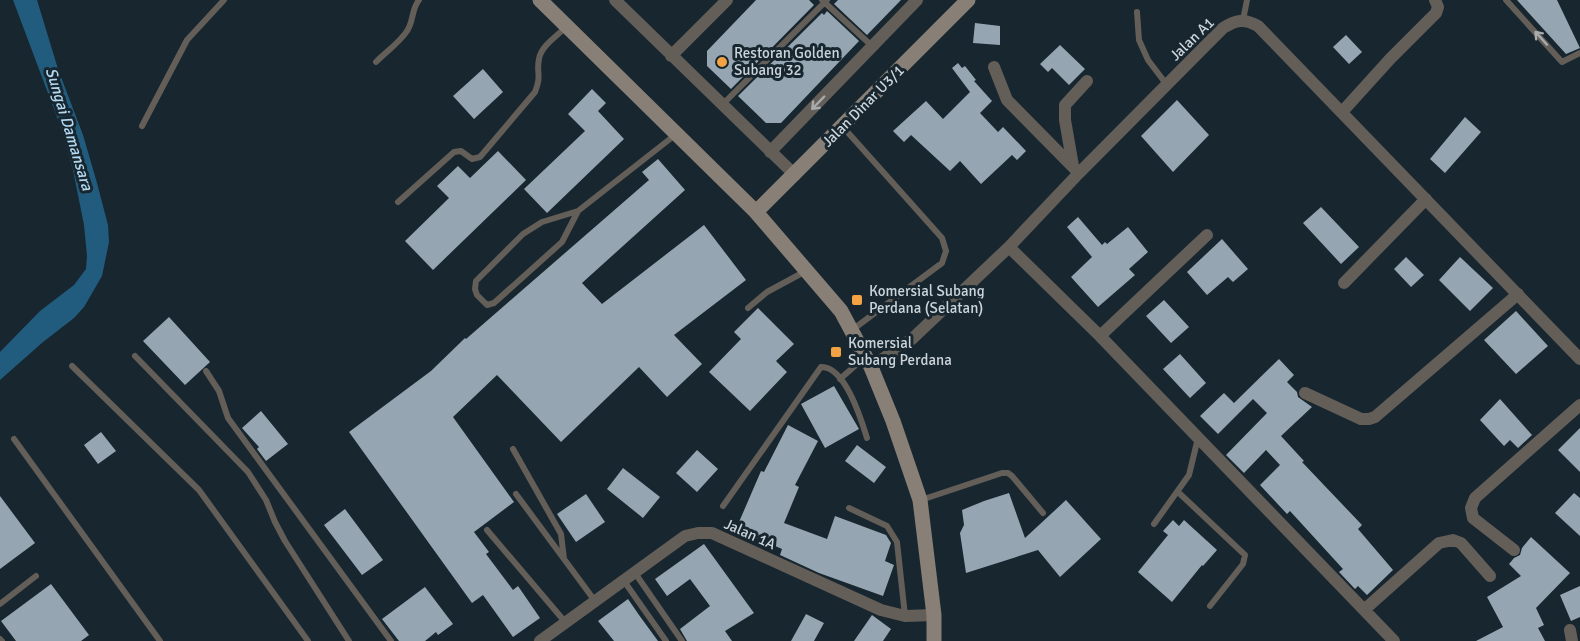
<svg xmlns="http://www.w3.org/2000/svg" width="1580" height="641" viewBox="0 0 1580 641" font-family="Signika,sans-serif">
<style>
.water{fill:#215c7e}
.building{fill:#95a6b2}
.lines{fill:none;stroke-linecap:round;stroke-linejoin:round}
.lane{stroke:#645e58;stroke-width:6}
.street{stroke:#645e58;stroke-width:12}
.secondary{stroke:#887f76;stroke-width:15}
.oneway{stroke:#a7abac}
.poi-dot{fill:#f4a344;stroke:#18262f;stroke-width:2}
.labels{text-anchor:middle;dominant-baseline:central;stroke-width:6;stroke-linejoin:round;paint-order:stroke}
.street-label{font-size:15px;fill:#cbd4da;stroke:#18262f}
.poi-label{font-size:15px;fill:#cbd4da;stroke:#18262f;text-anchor:start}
.water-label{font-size:16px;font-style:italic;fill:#b3d8f1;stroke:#18262f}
</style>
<rect width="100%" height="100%" fill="#18262f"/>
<path class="water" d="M13 0H37L58 69 83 135 97 183 108 225 109 242 102 276 84 307 74 318 43 342 0 380V352L40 311 74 285 86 269 87 256 84 225 73 170 60 125Z"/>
<path class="building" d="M756 0H809L814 5 731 89 707 66V51Z
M838 0H901L867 35 834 4Z
M1517 0H1557L1580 48 1566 54Z
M827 11 859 41 781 123H766L738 96 822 13 824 15Z
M975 23 1000 26V45L973 43Z
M1346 35 1362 52 1349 64 1333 47Z
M1060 45 1085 69 1069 85 1052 68 1048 72 1040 64Z
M958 63 962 68 965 66 976 80 974 81 992 101 980 113 998 132 1003 127 1026 151 1017 160 1012 155 981 184 960 161 950 171 911 135 904 142 893 131 926 101 943 119 970 92 952 68Z
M483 69 503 92 474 119 453 96Z
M592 89 606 103 598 111 624 139 547 213 524 189 585 131 568 114Z
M1177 100 1209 135 1173 172 1141 136Z
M1465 117 1481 132 1445 173 1430 159Z
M498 151 526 180 433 270 405 241 449 198 437 186 458 166 470 178Z
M658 159 685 190 582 283 602 304 704 225 746 280 674 335 702 364 667 397 639 367 561 442 497 375 453 417 514 502 474 532 489 552 486 554 513 590 518 586 540 618 513 637 483 595 472 603 349 432 431 371 465 338 466 339 649 180 642 172Z
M1321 207 1359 247 1341 264 1303 223Z
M1078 217 1102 245 1105 242 1107 244 1128 227 1148 252 1129 269 1135 275 1098 307 1071 277 1092 257 1067 227Z
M1222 239 1248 269 1233 282 1228 277 1207 295 1187 272Z
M1406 257 1424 275 1411 287 1394 269Z
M1460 257 1493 288 1470 311 1439 280Z
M1164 300 1189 327 1171 343 1146 316Z
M758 308 794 344 776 361 787 372 750 411 709 372 741 339 734 332Z
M1516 311 1548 346 1516 374 1484 340Z
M169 317 210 362 185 385 143 341Z
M1180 354 1206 383 1190 398 1163 369Z
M1279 359 1294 375 1287 382 1297 392 1298 397 1312 407 1281 436 1304 461 1302 462 1362 525 1358 529 1393 570 1367 595 1358 586 1355 589 1339 572 1343 569 1290 511 1287 514 1260 485 1280 465 1266 450 1244 473 1226 455 1267 413 1253 399 1218 434 1200 416 1224 393 1234 403Z
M834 386 859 429 825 448 801 404Z
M1500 399 1532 435 1518 448 1510 440 1504 446 1480 420Z
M261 411 288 444 266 461 257 449 259 447 242 428Z
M788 425 818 441 795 485 799 487 784 523 827 539 835 516 886 535 891 543 885 561 894 565 883 596 819 573 780 555 782 549 736 529 761 471 764 472Z
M1580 428V472L1558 450Z
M101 432 116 451 98 464 84 445Z
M857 445 886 467 874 483 845 461Z
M697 450 718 469 697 492 676 473Z
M623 468 660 497 643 518 607 489Z
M1009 493 1025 538 1066 500 1101 539 1060 577 1038 550 966 573 960 533 964 525 962 510 984 501Z
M1574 493 1580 498V536L1555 513Z
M586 494 605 522 576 542 557 514Z
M0 496 35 543 0 569Z
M345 509 383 560 362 575 324 525Z
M1173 520 1179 526 1184 520 1217 550 1203 566 1202 565 1172 602 1138 572 1168 535 1163 531Z
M1531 537 1570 573 1536 608 1544 625 1538 628 1545 641H1476L1503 627 1487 597 1521 576 1509 564 1514 558 1520 555 1522 548Z
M704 544 754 613 725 631 732 641H687L680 629 710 606 690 579 667 596 655 579Z
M51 584 89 635 81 641H16L1 621Z
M1580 586V617L1571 621 1560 595Z
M425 587 453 624 438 635 436 632 425 641H399L382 619Z
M628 599 639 615 658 641H614L598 621Z
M806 614 824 623 814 641H791Z
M872 615 891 629 883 641H854Z"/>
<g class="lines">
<path class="lane" d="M822 0 872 46
M1506 0 1562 62 1580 53
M1137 12 1139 40 1148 60 1167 85
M1243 20 1247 0
M376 62C386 52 400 42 407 31 414 21 411 10 419 0
M722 105 827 0
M142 126 187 40 224 0
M843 127 942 238 946 251 942 263 852 330
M398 202 454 152 461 151 472 159 480 157 535 92C542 75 536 73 539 59 541 46 557 36 566 27
M578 211 542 222 523 234 476 281 475 289 477 295 487 305 494 303 562 242 578 211 675 135
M748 308 767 292 804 272
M135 356 248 472 266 500 275 522 285 541 349 641
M72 366 199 490 308 641
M206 371 219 391 228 418 391 641
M840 379 865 357
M14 439 160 641
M513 449 561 534 564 559
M1178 492 1245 555 1243 564 1210 606
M516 494 595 601
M921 500 1002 473H1008L1012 476 1043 513
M723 506 821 367C845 366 861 419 867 438
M849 508 887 526 897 542 905 616
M1154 524 1189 475 1198 438
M487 530 566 623
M635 573 682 641
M624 581 666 641
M0 604 36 576
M0 639 2 641"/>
<path class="street" d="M615 0 795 175
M671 56 727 0
M994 67 1007 100 1079 173
M1342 112 1390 59 1436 13 1438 7 1435 0
M770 152 917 0
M1073 166 1065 120V105L1087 81
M1009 247 1100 336 1394 641
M1344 283 1426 199
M1100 336 1207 235
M871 367 912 339 1009 247 1079 173 1223 28C1236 20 1244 18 1258 26L1580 359
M1305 393 1361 419H1369L1375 417 1518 294
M1514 550 1473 518 1471 508 1475 498 1580 405
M1364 610 1439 543 1453 540 1461 543 1490 576
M1570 630 1572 641
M540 641 685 536 698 533H712L881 610 905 616 934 615"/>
<path class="secondary" d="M540 0 756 212 841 311 871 367 893 421 920 500 934 615V641
M756 212 968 0"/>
</g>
<defs><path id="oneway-shaft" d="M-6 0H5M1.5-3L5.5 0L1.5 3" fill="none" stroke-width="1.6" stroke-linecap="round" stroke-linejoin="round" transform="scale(1.5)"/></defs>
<g class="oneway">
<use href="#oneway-shaft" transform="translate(1541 38) rotate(-132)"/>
<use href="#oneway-shaft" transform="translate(818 103) rotate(134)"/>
</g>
<g class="poi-dot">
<circle cx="722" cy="62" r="6"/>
<rect x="851" y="294" width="12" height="12" rx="3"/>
<rect x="830" y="346" width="12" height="12" rx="3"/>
</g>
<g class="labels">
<g class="street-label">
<text transform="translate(1192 39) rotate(-44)">Jalan A1</text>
<text transform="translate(863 106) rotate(-45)">Jalan Dinar U3/1</text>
<text transform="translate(750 534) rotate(24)">Jalan 1A</text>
</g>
<g class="poi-label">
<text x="734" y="53">Restoran Golden<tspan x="734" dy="17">Subang 32</tspan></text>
<text x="869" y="291">Komersial Subang<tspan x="869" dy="17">Perdana (Selatan)</tspan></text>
<text x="848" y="343">Komersial<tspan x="848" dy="17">Subang Perdana</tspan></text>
</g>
<g class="water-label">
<text transform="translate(69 129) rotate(73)">Sungai Damansara</text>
</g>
</g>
</svg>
